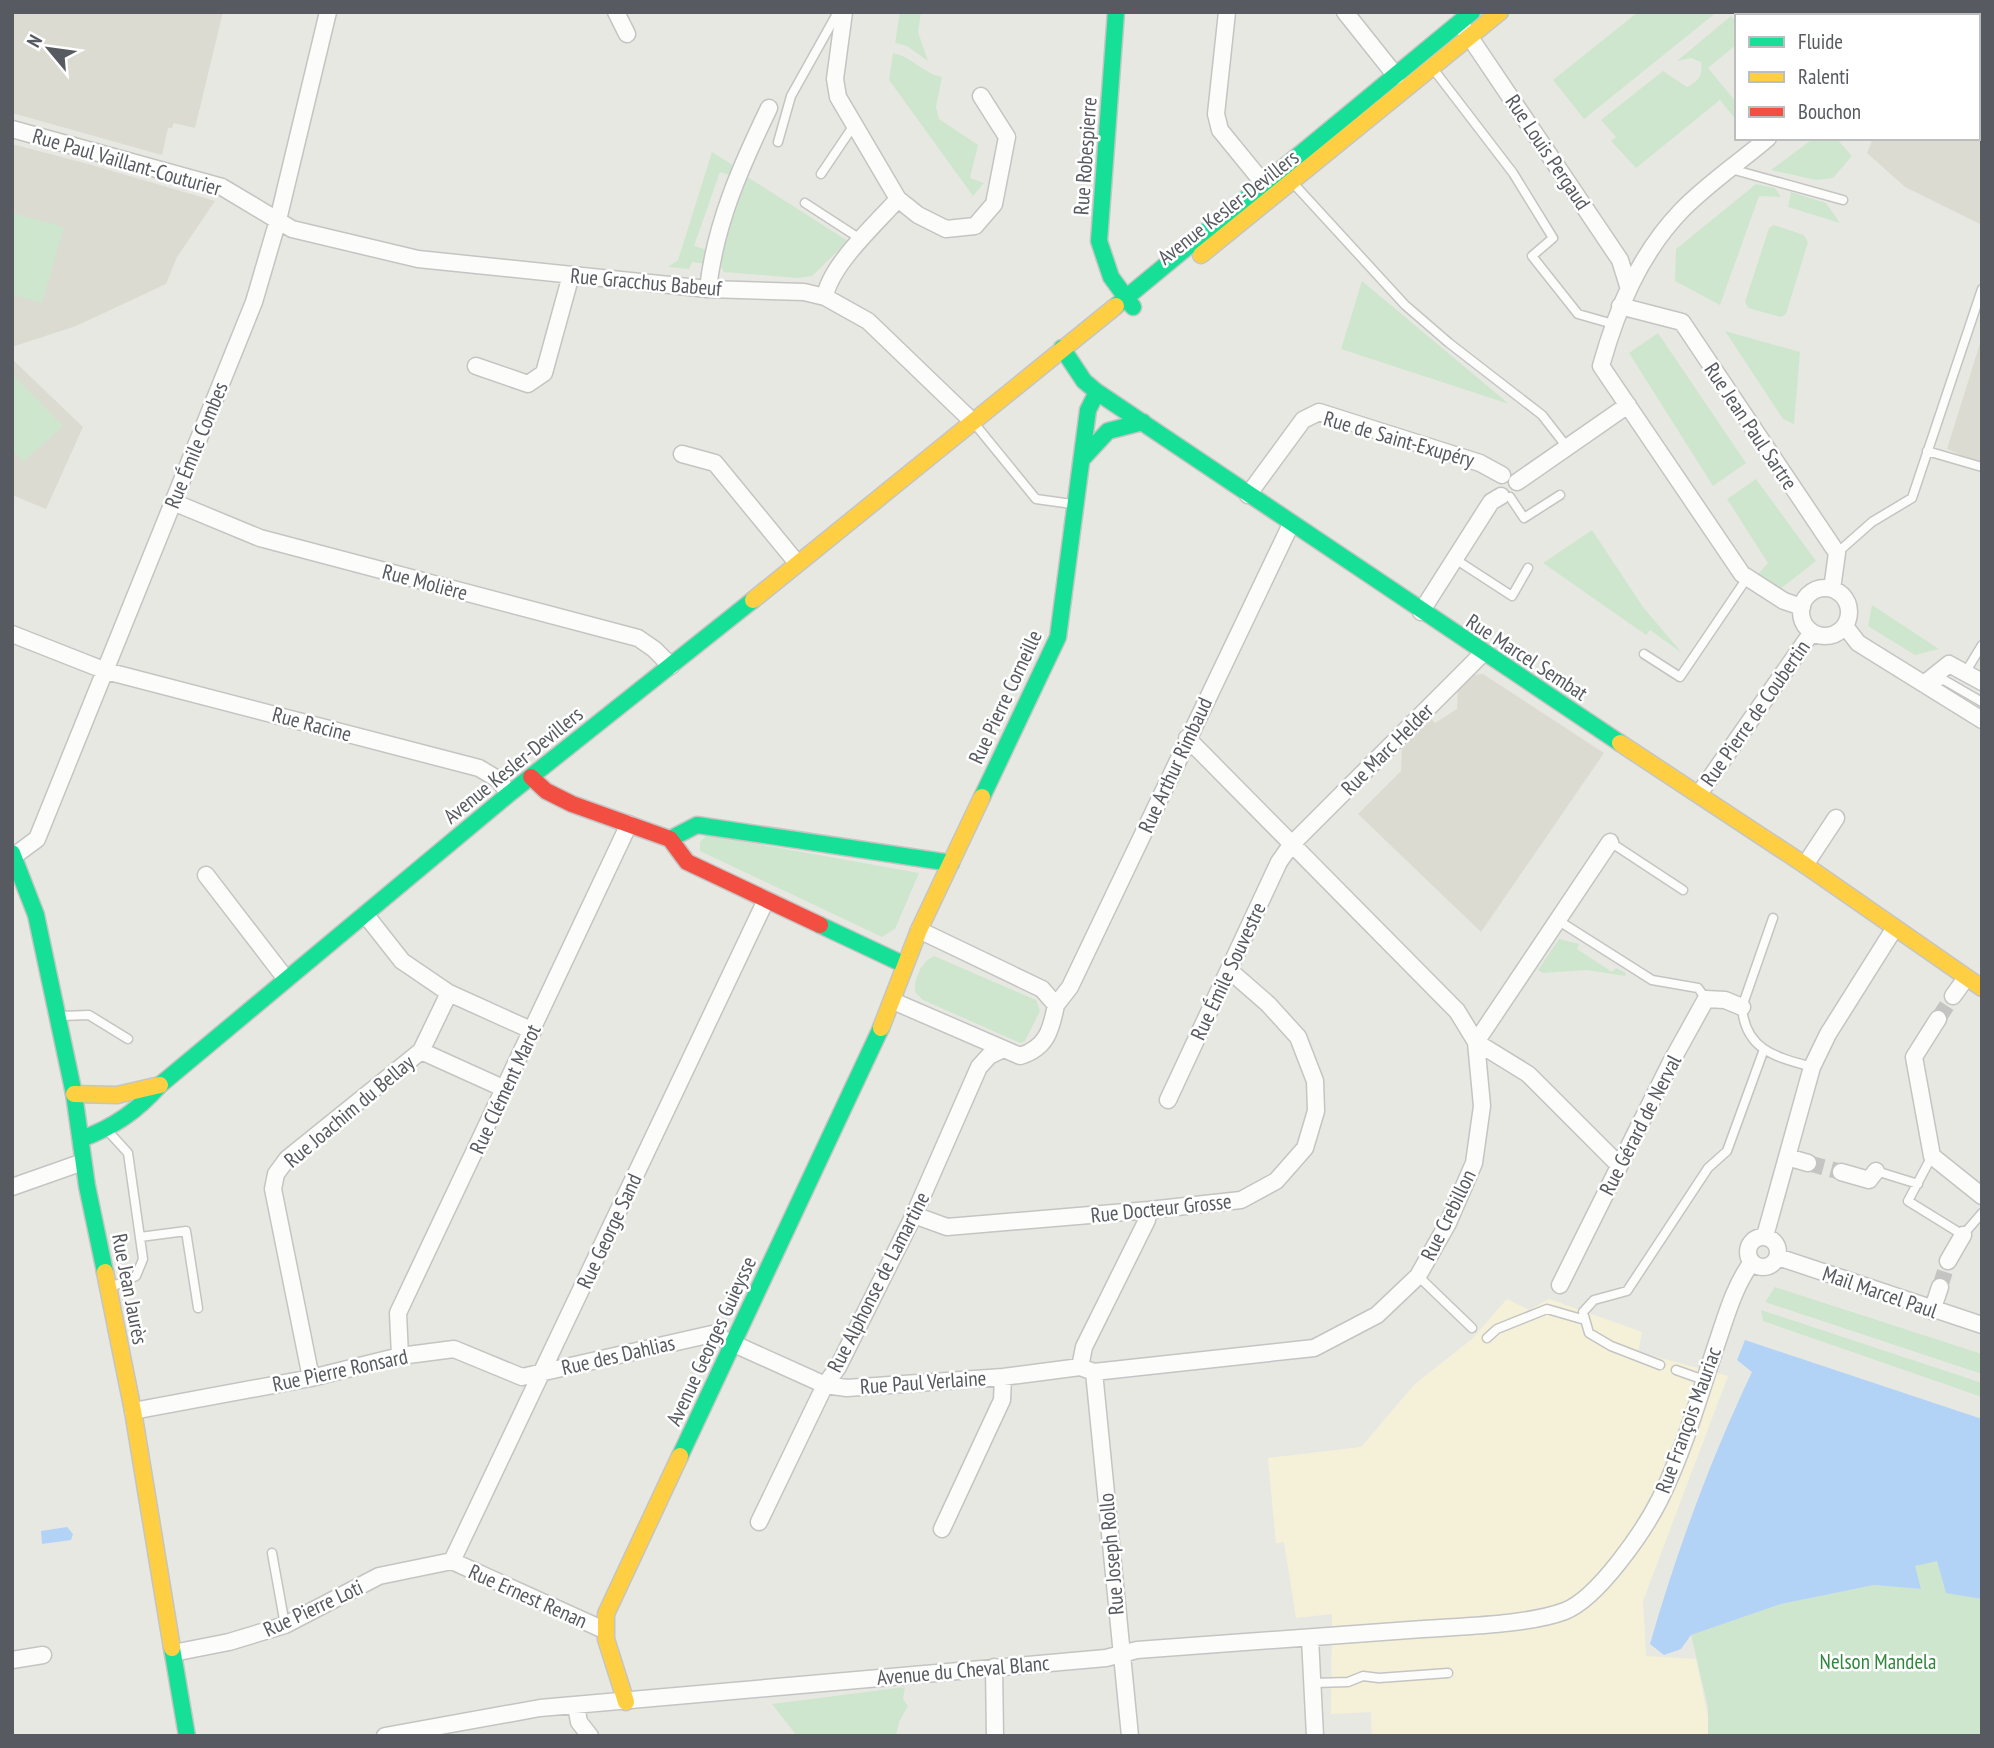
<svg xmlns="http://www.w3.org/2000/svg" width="1994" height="1748" viewBox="0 0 1994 1748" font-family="'PT Sans Narrow',sans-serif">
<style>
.commercial{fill:#f5f1d8}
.education{fill:#dbdbd1}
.green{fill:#cee6ce}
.water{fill:#b2d2f6}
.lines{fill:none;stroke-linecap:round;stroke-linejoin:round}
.street-tunnel{stroke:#c4c4c2;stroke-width:16;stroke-dasharray:16 8;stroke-linecap:butt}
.lane-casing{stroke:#c4c4c3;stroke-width:11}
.street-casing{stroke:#c4c4c3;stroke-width:19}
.fast-casing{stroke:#c4c5c4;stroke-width:19}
.slow-casing{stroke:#c4c5c4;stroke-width:19}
.jam-casing{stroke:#c4c5c4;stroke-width:19}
.lane{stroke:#fcfcfb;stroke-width:8}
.street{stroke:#fcfcfb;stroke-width:16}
.fast{stroke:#16e098;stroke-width:16}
.slow{stroke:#ffcf43;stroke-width:16}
.jam{stroke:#f24e42;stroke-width:16}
.labels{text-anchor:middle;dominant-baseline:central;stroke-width:5;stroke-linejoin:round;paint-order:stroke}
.street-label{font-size:21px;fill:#575a60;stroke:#fff}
.park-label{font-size:21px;fill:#31863d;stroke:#fff}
</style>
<rect width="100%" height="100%" fill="#e8e8e2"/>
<path class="commercial" d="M1507 1299 1529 1310 1549 1299 1642 1332 1638 1352 1728 1376 1643 1601 1646 1656 1696 1659 1712 1736H1372L1371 1712 1331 1714 1332 1614 1296 1618 1284 1542 1276 1543 1268 1458 1361 1447 1415 1384 1472 1339Z"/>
<path class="education" d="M12 12H223L195 128 174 123 172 128H168L162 155 12 113Z
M1974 12H1982V225L1905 187 1867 153 1873 138H1978V16H1970Z
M12 144 92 165 215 201 177 257 166 284 76 326 12 347Z
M1982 337V472L1974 470 1977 462 1947 449Z
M12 359 83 427 46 509 12 495Z
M1483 674 1604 753 1481 932 1358 814 1401 771 1402 747 1430 717 1435 723 1457 709 1458 688 1473 675Z"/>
<path class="green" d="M900 12H921L918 32 928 61 907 46 895 43Z
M1638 12H1717L1584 119 1553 80Z
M1731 16 1737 23V44L1708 68 1737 103V121L1720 100 1636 168 1611 141 1616 137 1601 120 1663 71 1687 87C1699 81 1703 75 1701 62L1691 58 1677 61Z
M893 53C912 57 923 73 942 77L936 107 939 119 978 145 970 178 984 183 973 196 889 80Z
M1814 138H1836L1852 156 1833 178 1816 180 1771 170Z
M712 152 733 165 729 175 720 172 694 246 707 250V264L692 262 689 269 668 267 678 260Z
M746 176 848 241 812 276 798 278 724 272 721 267 722 251Z
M1756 184 1775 188 1781 197 1759 196 1720 305 1675 281 1676 249Z
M1791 192 1826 203 1840 223 1788 207Z
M12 213 64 227 42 303 12 295Z
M1774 225 1804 235 1808 242 1786 314 1781 317 1748 308 1745 302 1769 228Z
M1362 281 1509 404 1341 349Z
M1725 331 1800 352 1794 424 1783 419Z
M1658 333 1746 463 1713 486 1629 353Z
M12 374 63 426 23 462 12 450Z
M1756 479 1816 561 1779 590 1756 576 1768 563 1727 499Z
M1592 530 1643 607 1682 653 1650 630 1646 635 1543 563Z
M1872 605 1939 649 1915 655 1868 626Z
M707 835 919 873 895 929 882 937 700 851V842Z
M1559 939 1579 944 1577 949 1612 972 1616 968 1626 973 1625 976 1587 970 1543 973 1538 970Z
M934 956 1036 1000 1040 1011 1025 1041 1020 1043 923 1000 915 992C914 978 921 962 934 956Z
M1775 1287 1982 1354V1374L1765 1302Z
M1761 1310 1982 1383V1397L1763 1321Z
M1937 1560 1946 1592 1982 1599V1736H1708V1707L1691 1635 1781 1604 1874 1585 1921 1589 1914 1566Z
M905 1687 903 1699 908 1706 899 1722 896 1736H797L772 1704Z"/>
<path class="water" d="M1745 1340 1982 1419V1599L1946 1593 1937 1561 1915 1566 1921 1589 1874 1585 1781 1604 1691 1635 1681 1649 1664 1655 1650 1644C1676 1553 1711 1458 1752 1372L1737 1360Z
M67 1527 73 1534 71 1540 42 1544 41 1531Z"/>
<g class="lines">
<path class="street-tunnel" d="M1938 1019 1953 996
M1808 1163 1841 1172
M1940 1287 1946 1268"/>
<g class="lane-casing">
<path id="lane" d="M1434 70 1513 173 1553 238 1532 256 1578 314 1613 324
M778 142 791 96 838 12
M1731 169 1843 200
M821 174 854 125
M1293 183 1405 305 1449 343 1542 415 1567 447
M805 203 862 240
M974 423 1036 499 1072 504
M1927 451 1982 467
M1510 497 1524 518 1560 495
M1837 553 1872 522 1912 498 1982 289
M1455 559 1512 596 1528 568
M1644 654 1680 677 1747 578
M1965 673 1982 645
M1930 683 1944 680 1982 702
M1610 842 1683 890
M1773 918 1742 1007C1745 1050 1776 1057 1812 1067
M1559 921 1652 980 1698 988 1706 999
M61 1016 89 1015 128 1039
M107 1130 128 1153 143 1259 136 1276 109 1288
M1932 1156 1908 1201 1963 1235 1982 1213
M1876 1171 1918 1184
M140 1237 186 1231 198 1308
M1418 1276 1472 1328
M1487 1338 1497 1329 1547 1309 1585 1320
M1660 1365 1611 1346 1589 1333 1583 1312 1594 1300 1627 1291 1708 1168 1727 1151 1763 1052
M1676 1370 1704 1380
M272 1553 285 1625
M1314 1683 1348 1682 1363 1676 1379 1678 1448 1673"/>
</g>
<g class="street-casing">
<path id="street" d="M616 12 627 34
M1227 12 1216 114 1220 130 1269 190
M1345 12 1396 76
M1836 16 1837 12
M1465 30 1620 260 1628 286
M12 129 222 187 292 229 418 259 708 289 804 292 825 297 868 321 973 422
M1768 138C1740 162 1707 184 1681 211 1639 255 1617 309 1601 366L1742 574 1784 601 1802 607
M898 199 918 215 946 229 975 226 994 204 1007 137 981 96
M708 289C715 224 741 166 769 108
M825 297C830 265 876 224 898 199L838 97 835 79 844 12
M1620 306 1682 322 1837 553 1832 589
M476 366 528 384 544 373 571 275
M682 454 715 463 797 563
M1517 482 1628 405
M1248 495 1303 420 1319 412 1480 463 1502 475
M173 502 260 538 638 638 654 649 671 666
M1801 612a24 24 0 1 1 48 0a24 24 0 1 1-48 0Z
M1421 612 1491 502 1501 496
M1845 626 1858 643 1982 720
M12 634 106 671 479 768 499 780 509 794
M1924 684 1949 664 1982 682
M1699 794 1812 632
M1610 842 1476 1042 1528 1074 1619 1165
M14 856 37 839 254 302 278 220 328 12
M1805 865 1836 818
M206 875 286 979
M365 914 402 961 449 993 533 1031
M1953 996 1966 978
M893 1001 1020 1056C1046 1048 1051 1031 1056 1005L1042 989 919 930
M1056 1005 1070 987 1291 524
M1938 1019 1914 1057 1932 1156 1982 1196
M421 1051 505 1089
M1168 1100 1279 862 1291 845 1483 653
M1787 1157 1808 1163
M1841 1172 1869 1180 1876 1171
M12 1187 83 1162
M914 1215 947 1227 1149 1210 1241 1200 1276 1181 1305 1148 1316 1111 1315 1081 1298 1037 1268 1004 1229 970
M1765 1236 1812 1067 1828 1034 1894 929
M1748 1252a15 15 0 1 1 30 0a15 15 0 1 1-30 0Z
M1778 1257 1982 1325
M1948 1261 1963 1235
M1560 1285 1670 1064 1706 999 1725 1000 1742 1007
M1932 1311 1940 1287
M400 1356 398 1313 629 824
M1080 1367 1084 1347 1147 1220 1149 1210
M1094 1372 1130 1736
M311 1378 273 1189 276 1174 287 1159 421 1051 449 993
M133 1411 311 1378 400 1356 454 1349 522 1377 712 1334 825 1385 847 1388 1003 1377 1080 1367 1094 1372 1314 1348 1377 1315 1418 1276 1448 1223 1474 1163 1482 1106 1476 1042 1457 1011 1187 738
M759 1522 825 1385 838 1367 914 1215 979 1067 989 1056 1003 1049
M942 1529 1002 1400 1003 1377
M452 1561 766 900
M452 1561 604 1630
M1310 1638 1315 1736
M173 1653 229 1642 285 1625 379 1576 452 1561
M12 1660 43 1655
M994 1667 995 1736
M576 1706 579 1722 590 1736
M385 1736 540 1708 1106 1658 1137 1650C1233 1643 1328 1636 1423 1629 1463 1626 1528 1625 1565 1611 1598 1598 1644 1531 1660 1499 1685 1448 1700 1393 1718 1340 1727 1313 1735 1285 1752 1262"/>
</g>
<g class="fast-casing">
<path id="fast" d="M1116 12 1099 241 1111 277 1133 307
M1116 306 1472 12
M1062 348 1084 381 1097 392 1620 743
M1083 458 1108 431 1143 422
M982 797 1058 637 1088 410 1097 392
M670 839 697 825 951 863
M12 853 36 915 74 1094 87 1186 105 1272
M820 925 905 965
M81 1139C114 1127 137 1111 160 1085L509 794 753 600
M680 1456 881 1028
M172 1648 187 1736"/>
</g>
<g class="slow-casing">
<path id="slow" d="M1201 255 1500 12
M753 600 1116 306
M1620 743 1805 865 1982 988
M881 1028 919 930 982 797
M74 1094 117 1095 160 1085
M105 1272 133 1411 172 1648
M626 1702 606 1639V1614L680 1456"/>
</g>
<g class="jam-casing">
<path id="jam" d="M531 777 546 791 572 804 670 839 687 862 820 925"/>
</g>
<use href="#lane" class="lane"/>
<use href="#street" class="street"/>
<use href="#fast" class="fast"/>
<use href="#slow" class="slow"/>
<use href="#jam" class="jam"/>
</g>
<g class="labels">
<g class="street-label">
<text transform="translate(1548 152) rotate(56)">Rue Louis Pergaud</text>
<text transform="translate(1085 156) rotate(-86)">Rue Robespierre</text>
<text transform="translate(127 162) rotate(16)">Rue Paul Vaillant-Couturier</text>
<text transform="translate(1228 207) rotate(-38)">Avenue Kesler-Devillers</text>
<text transform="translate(646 282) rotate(5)">Rue Gracchus Babeuf</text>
<text transform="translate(1751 426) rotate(56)">Rue Jean Paul Sartre</text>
<text transform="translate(1399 439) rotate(16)">Rue de Saint-Exupéry</text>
<text transform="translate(196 445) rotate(-68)">Rue Émile Combes</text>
<text transform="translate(425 582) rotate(15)">Rue Molière</text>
<text transform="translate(1527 657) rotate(33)">Rue Marcel Sembat</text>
<text transform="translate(1005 697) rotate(-65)">Rue Pierre Corneille</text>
<text transform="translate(1755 713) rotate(-55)">Rue Pierre de Coubertin</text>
<text transform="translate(312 724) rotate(15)">Rue Racine</text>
<text transform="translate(1387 749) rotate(-45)">Rue Marc Helder</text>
<text transform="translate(513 765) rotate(-39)">Avenue Kesler-Devillers</text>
<text transform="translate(1175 765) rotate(-65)">Rue Arthur Rimbaud</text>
<text transform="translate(1228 971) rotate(-65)">Rue Émile Souvestre</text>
<text transform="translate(505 1089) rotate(-65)">Rue Clément Marot</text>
<text transform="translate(349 1111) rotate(-40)">Rue Joachim du Bellay</text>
<text transform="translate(1640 1125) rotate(-63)">Rue Gérard de Nerval</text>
<text transform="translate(1161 1208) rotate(-6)">Rue Docteur Grosse</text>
<text transform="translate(1448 1215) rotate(-64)">Rue Crebillon</text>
<text transform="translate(609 1231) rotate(-65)">Rue George Sand</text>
<text transform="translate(878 1282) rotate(-63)">Rue Alphonse de Lamartine</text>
<text transform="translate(130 1289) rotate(79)">Rue Jean Jaurès</text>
<text transform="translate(1880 1292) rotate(19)">Mail Marcel Paul</text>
<text transform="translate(711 1341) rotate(-65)">Avenue Georges Guieysse</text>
<text transform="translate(618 1355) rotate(-13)">Rue des Dahlias</text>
<text transform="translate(340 1370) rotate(-12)">Rue Pierre Ronsard</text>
<text transform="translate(923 1382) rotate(-4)">Rue Paul Verlaine</text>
<text transform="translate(1688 1420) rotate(-70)">Rue François Mauriac</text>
<text transform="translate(1111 1554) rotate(-95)">Rue Joseph Rollo</text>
<text transform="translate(528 1596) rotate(24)">Rue Ernest Renan</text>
<text transform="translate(313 1608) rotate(-25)">Rue Pierre Loti</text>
<text transform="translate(963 1670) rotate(-5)">Avenue du Cheval Blanc</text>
</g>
<g class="park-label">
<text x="1878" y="1661">Nelson Mandela</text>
</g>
</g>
<rect width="1994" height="1748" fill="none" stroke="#575a60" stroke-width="28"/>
<rect x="1735" y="14" width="245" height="126" fill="#ffffff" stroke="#bcbdbf" stroke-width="2"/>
<rect x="1749" y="37" width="35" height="10" fill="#16e098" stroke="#bcbdbf" stroke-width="2"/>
<text x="1798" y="49" font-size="21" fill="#575a60">Fluide</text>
<rect x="1749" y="72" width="35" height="10" fill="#ffcf43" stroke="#bcbdbf" stroke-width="2"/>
<text x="1798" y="84" font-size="21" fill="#575a60">Ralenti</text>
<rect x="1749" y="107" width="35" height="10" fill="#f24e42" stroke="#bcbdbf" stroke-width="2"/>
<text x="1798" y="119" font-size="21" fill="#575a60">Bouchon</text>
<g transform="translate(49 49) rotate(299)" stroke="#ffffff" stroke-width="5" paint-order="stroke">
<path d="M0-5L12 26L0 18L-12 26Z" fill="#575a60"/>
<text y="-10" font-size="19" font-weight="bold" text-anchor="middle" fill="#575a60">N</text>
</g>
</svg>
